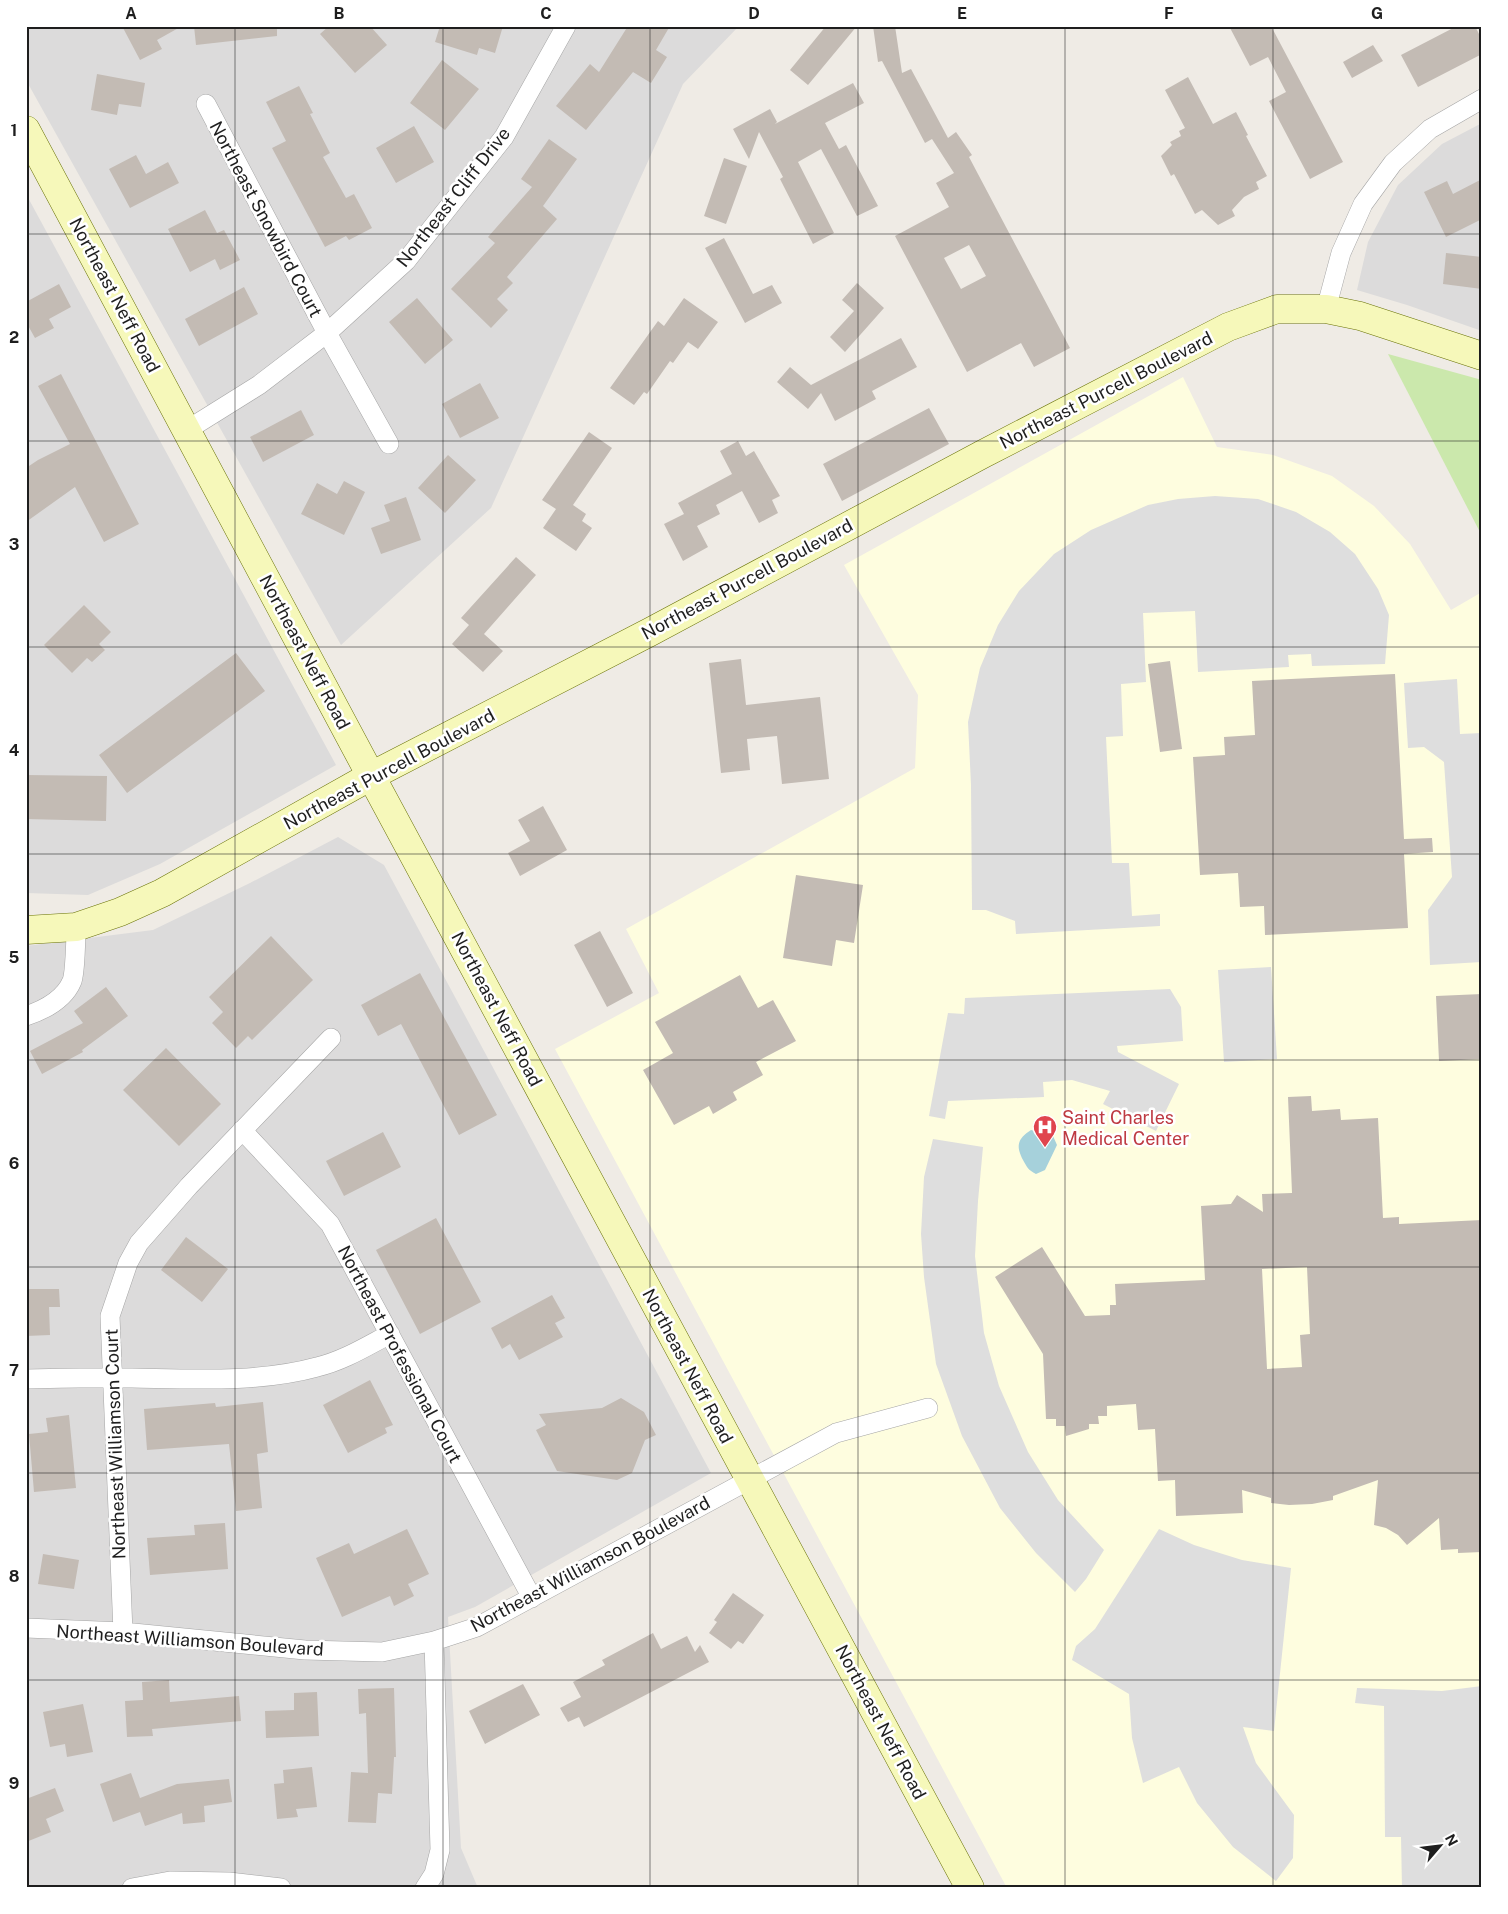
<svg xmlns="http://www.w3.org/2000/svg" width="1508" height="1914" viewBox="0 0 1508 1914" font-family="'Public Sans',sans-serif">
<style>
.residential{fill:#dcdbdb}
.education{fill:#fefddf}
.grass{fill:#cbe8ac}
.parking{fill:#dedede}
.water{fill:#a6d1db}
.building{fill:#c3bbb4;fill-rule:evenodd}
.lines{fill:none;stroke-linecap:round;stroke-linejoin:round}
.street-casing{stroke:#a5a5a5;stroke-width:20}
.secondary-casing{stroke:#6a7308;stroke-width:29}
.street{stroke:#fff;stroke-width:19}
.secondary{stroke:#f6f8ba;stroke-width:28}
.grid{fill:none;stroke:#1e1e1e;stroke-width:1;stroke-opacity:0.55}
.labels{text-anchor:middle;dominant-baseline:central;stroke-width:5;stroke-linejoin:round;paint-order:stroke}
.street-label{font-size:18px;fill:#1e1e1e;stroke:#fff}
.health-label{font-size:18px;fill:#be3a42;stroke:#fff;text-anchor:start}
.neatline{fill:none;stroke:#1e1e1e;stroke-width:2}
.grid-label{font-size:16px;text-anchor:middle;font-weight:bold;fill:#1e1e1e}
</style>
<rect width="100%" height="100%" fill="#efebe5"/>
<path class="residential" d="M26 26H739L683 84 491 508 341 645 26 80Z
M1482 123V331L1407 305 1357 290 1368 242 1398 185 1442 144Z
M26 194 336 765 160 864 88 895 26 893Z
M338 837 384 865 711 1473 475 1607 448 1617 461 1848 478 1888H26V946L153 930 250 883Z"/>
<path class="education" d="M1183 377 1217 447 1273 455 1332 476 1374 506 1410 544 1451 610 1482 592V1888H1007L555 1049 659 993 626 929 915 768 918 695 844 565Z"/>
<path class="grass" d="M1388 354 1482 380V536Z"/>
<path class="parking" d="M1215 496 1258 499 1296 512 1330 532 1355 554 1378 589 1389 615 1385 664 1312 666 1311 654 1288 655 1289 667 1198 672 1195 611 1143 613 1146 682 1121 684 1123 736 1106 737 1112 863H1129L1132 916 1160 914V926L1016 934 1015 921 986 910H972L971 785 968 722 980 668 998 625 1019 591 1054 554 1091 530 1148 505 1178 499Z
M1457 679 1460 734 1482 733V962L1430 965 1428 910 1452 877 1444 762 1424 747 1408 748 1404 683Z
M1271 967 1277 1059 1224 1062 1218 970Z
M1170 989 1181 1007 1183 1041 1117 1046 1118 1052 1179 1084 1156 1131 1103 1104 1110 1091 1072 1080 1043 1082 1044 1097 948 1101 945 1119 929 1116 948 1013 964 1014 965 998Z
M933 1139 983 1147 978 1201 975 1256 984 1333 999 1386 1028 1452 1058 1500 1104 1550 1086 1579 1075 1592 1036 1553 1000 1508 962 1436 936 1364 924 1277 921 1234 924 1177Z
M1159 1529 1194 1545 1242 1560 1291 1568 1274 1731 1243 1727 1256 1763 1294 1815 1293 1858 1276 1881 1233 1847 1197 1803 1179 1767 1143 1783 1132 1738 1129 1694 1072 1660 1076 1646 1095 1629Z
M1482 1686V1888H1402L1401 1837H1385L1384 1706 1355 1703 1357 1688 1442 1691Z"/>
<path class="water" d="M1031 1130 1053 1136 1057 1145 1045 1170 1036 1174C1028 1170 1027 1167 1023 1160 1016 1146 1017 1139 1031 1130Z"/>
<path class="building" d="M122 26H182L157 40 162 49 140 60Z
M194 26H277V36L196 45Z
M329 26H370L387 45 355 73 320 34Z
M440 26H503L495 53 479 48 477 55 435 42Z
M628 26H670L656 50 667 57 651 83 633 72 586 130 556 106 590 64 599 72Z
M826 26H857L808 85 790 70Z
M873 26H895L902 73 911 69 948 138 956 132 972 155 969 157 1070 348 1034 367 1021 343 967 372 895 236 949 207 936 183 954 173 932 139 925 143 882 61 878 62ZM969 245 986 276 961 289 944 258Z
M1229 26H1271L1343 162 1310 179 1269 101 1286 92 1268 57 1250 66Z
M1457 26H1475L1482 40V54L1418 87 1401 55Z
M1373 45 1383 61 1352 78 1343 62Z
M442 60 479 89 445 130 410 103Z
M97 74 145 83 141 107 119 104 117 115 91 110Z
M1188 77 1213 124 1236 112 1248 135 1246 136 1267 176 1256 182 1259 189 1244 197 1232 210 1235 216 1218 225 1202 210 1195 214 1174 174 1171 176 1161 156 1172 145 1170 142 1181 136 1179 131 1185 128 1165 90Z
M853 83 864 103 825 123 839 149 846 145 878 206 857 216 821 149 798 162 834 233 813 244 780 179 783 177 759 132 749 159 733 129 770 109 777 122 775 124Z
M299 86 313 113 310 114 330 153 323 157 346 198 354 194 372 228 349 240 346 236 325 247 272 148 286 141 266 102Z
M414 126 434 162 396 183 376 148Z
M549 139 577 159 543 206 557 219 507 277 513 283 497 299 508 310 491 328 451 289 495 243 488 237 532 187 521 179Z
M136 155 146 174 168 162 179 183 130 208 109 169Z
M724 158 747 166 726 224 704 216Z
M1482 179V219L1446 237 1424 192 1447 181 1453 194Z
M205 210 217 233 224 230 240 260 220 270 215 259 190 272 168 229Z
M724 238 753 294 772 285 782 303 745 323 705 248Z
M1446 253 1482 257V289L1443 284Z
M857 283 884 308 845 352 830 337 854 311 842 300Z
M59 284 71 307 49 319 54 328 35 338 26 322V302Z
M244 287 258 314 199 346 185 319Z
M417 298 453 340 425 364 389 322Z
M684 298 718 322 698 349 688 342 673 363 670 361 647 394 644 392 634 405 610 388 658 321 664 326Z
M901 338 917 367 872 391 876 399 835 421 821 393 808 409 777 382 790 367 811 385Z
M61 374 139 524 104 542 75 487 26 522V468L38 460 70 444 38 386Z
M480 383 499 418 460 438 442 404Z
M929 408 949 444 842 501 823 464Z
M301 410 314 435 263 462 250 437Z
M589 432 612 448 573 505 586 514 582 521 592 528 576 551 543 528 556 509 542 500Z
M738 441 746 456 754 451 773 484 780 496 772 500 778 513 759 523 742 491 716 505 720 514 697 526 708 547 683 561 664 524 684 514 678 503 732 474 720 451Z
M448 455 476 480 445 513 418 488Z
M344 481 365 492 344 535 301 514 317 483 337 494Z
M406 497 421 540 381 554 371 528 390 521 384 505Z
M516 557 536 575 484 634 503 651 483 672 452 644 469 625 461 618Z
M84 605 111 632 99 644 105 650 92 662 87 658 72 673 44 645Z
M236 653 265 691 127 793 99 755Z
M741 659 746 705 820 697 829 779 782 784 777 736 747 739 750 770 721 773 709 663Z
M1170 661 1182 749 1160 752 1148 664Z
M1395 674 1404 839 1432 838 1433 852 1404 854 1408 928 1265 935 1264 906 1240 907 1238 873 1200 875 1193 757 1225 755 1224 737 1255 735 1252 681Z
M26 775 107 776 106 821 26 819Z
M543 806 567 850 520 876 508 853 530 841 518 820Z
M796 875 863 885 854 943 836 940 832 966 783 958Z
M600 931 633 993 607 1007 574 945Z
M271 936 313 980 252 1040 248 1036 236 1048 212 1023 223 1012 209 997Z
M420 973 497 1115 459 1135 401 1024 378 1036 361 1005Z
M740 975 758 1008 773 1000 796 1041 756 1062 763 1075 733 1092 737 1100 713 1114 709 1106 674 1125 643 1070 673 1053 655 1022Z
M106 987 128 1016 82 1050 83 1052 42 1074 30 1051 83 1023 74 1011Z
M1482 994V1059L1439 1061 1436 996Z
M166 1048 221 1104 179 1146 123 1090Z
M1311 1096 1312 1111 1340 1109 1341 1120 1378 1118 1383 1218 1399 1217V1224L1482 1220V1552L1458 1553V1549L1441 1550 1439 1518 1407 1545 1398 1535 1386 1528 1374 1525 1378 1480 1333 1496V1500L1312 1504 1289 1505 1271 1503V1498L1242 1490 1243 1513 1176 1516 1175 1480 1158 1481 1155 1429 1138 1430 1136 1404 1107 1406V1416H1098L1099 1424H1089V1429L1066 1436 1065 1426H1056V1419H1046L1043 1354 995 1277 1042 1247 1085 1316 1110 1315V1305H1116L1115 1284 1205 1280 1201 1206 1231 1204 1237 1195 1263 1212 1262 1194 1292 1193 1288 1097ZM1307 1267 1310 1334 1300 1335 1302 1367 1267 1369 1262 1269Z
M383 1132 401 1167 344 1196 326 1161Z
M436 1218 481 1302 420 1334 376 1250Z
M186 1237 228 1269 202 1302 161 1270Z
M26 1289H59L60 1307H49L50 1335 26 1336Z
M552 1295 565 1318 555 1323 563 1337 519 1360 510 1344 502 1349 491 1328Z
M370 1380 393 1425 385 1428 387 1433 348 1453 323 1405Z
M621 1398 644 1412 656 1435 645 1440 632 1473 617 1480 557 1471 536 1430 546 1425 539 1414 602 1408Z
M263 1402 268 1452 257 1454 262 1508 236 1511 229 1444 147 1450 144 1409 215 1403 216 1407Z
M69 1415 76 1488 34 1492 29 1434 48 1432 46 1418Z
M225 1523 228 1569 150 1575 147 1538 195 1535 194 1525Z
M407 1529 429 1574 408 1584 414 1596 394 1606 390 1596 342 1617 316 1558 349 1543 354 1554Z
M43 1554 79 1560 74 1589 38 1584Z
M733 1593 764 1615 743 1644 738 1641 731 1649 709 1633 717 1622 714 1620Z
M653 1633 661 1649 687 1636 695 1652 700 1645 709 1662 584 1727 579 1717 568 1722 560 1708 581 1697 573 1682 605 1665 602 1660Z
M169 1680 170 1702 239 1696 241 1721 152 1729 153 1736 127 1737 125 1701 143 1700 142 1682Z
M523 1684 540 1715 485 1744 469 1711Z
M394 1688 396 1757H394L392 1794 378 1793 376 1823 348 1822 351 1772 368 1773 366 1713 359 1714 358 1689Z
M317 1692 319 1736 266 1738 265 1711 294 1710V1693Z
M83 1704 93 1752 67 1757 65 1744 50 1747 43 1712Z
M312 1767 317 1807 296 1809 298 1817 277 1819 274 1784 284 1783 283 1770Z
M131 1773 140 1798 177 1784 229 1779 232 1802 204 1806 205 1822 183 1824 182 1813 145 1826 140 1812 113 1822 100 1784Z
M55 1788 64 1811 46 1819 51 1832 26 1842V1799Z"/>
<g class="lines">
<g class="street-casing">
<path id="street" d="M206 104 327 333 389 444
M1326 309 1341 253 1363 204 1393 163 1430 129 1482 99
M187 430 259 385 327 333 406 261 504 137 566 26
M26 1016C44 1010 64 1000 72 981 75 973 76 938 76 927
M242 1130 330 1224 532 1598
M26 1379C62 1378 97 1377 132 1378 192 1379 259 1383 317 1367 343 1361 367 1346 390 1334
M26 1628 123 1632 305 1650 382 1652 434 1641 477 1627 836 1433 928 1408
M123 1632 110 1316 128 1263 139 1243 189 1186 331 1038
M132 1888 170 1881 229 1882 281 1888
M425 1888 434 1874 440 1850 434 1641"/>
</g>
<g class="secondary-casing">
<path id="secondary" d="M26 130 371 776 970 1888
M26 930 76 927 120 912 162 893 371 776 650 632 983 454 1228 327 1277 309H1326L1360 316 1482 356"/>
</g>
<use href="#street" class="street"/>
<use href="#secondary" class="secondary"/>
</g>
<path class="grid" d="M235 26V1888M443 26V1888M650 26V1888M858 26V1888M1065 26V1888M1273 26V1888M26 234H1482M26 441H1482M26 647H1482M26 854H1482M26 1060H1482M26 1267H1482M26 1473H1482M26 1680H1482"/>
<defs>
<g id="hospital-pin" transform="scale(1.25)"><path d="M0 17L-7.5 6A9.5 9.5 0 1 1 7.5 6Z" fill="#e0444e" stroke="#fff"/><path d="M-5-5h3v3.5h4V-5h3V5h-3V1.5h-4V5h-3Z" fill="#fff"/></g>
</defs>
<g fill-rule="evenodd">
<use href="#hospital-pin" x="1045" y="1127"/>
</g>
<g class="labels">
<g class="street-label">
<text transform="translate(453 197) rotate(-52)">Northeast Cliff Drive</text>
<text transform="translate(266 219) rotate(62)">Northeast Snowbird Court</text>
<text transform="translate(115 295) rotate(62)">Northeast Neff Road</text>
<text transform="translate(1106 390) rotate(-27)">Northeast Purcell Boulevard</text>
<text transform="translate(747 579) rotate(-28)">Northeast Purcell Boulevard</text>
<text transform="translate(305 652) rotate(62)">Northeast Neff Road</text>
<text transform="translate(389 769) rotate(-28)">Northeast Purcell Boulevard</text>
<text transform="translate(497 1009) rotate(62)">Northeast Neff Road</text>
<text transform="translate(400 1354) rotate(62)">Northeast Professional Court</text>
<text transform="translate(688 1366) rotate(62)">Northeast Neff Road</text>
<text transform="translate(115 1444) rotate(-92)">Northeast Williamson Court</text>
<text transform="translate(590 1564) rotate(-28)">Northeast Williamson Boulevard</text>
<text transform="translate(190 1640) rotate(4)">Northeast Williamson Boulevard</text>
<text transform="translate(881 1722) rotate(62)">Northeast Neff Road</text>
</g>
<g class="health-label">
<text x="1062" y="1117">Saint Charles<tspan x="1062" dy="21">Medical Center</tspan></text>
</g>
</g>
<rect width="1508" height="1914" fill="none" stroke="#ffffff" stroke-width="55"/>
<g transform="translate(1440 1846) rotate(62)" stroke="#ffffff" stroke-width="4" paint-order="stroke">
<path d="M0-4L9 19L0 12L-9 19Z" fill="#1e1e1e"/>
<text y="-8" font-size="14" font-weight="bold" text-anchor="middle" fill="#1e1e1e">N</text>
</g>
<rect x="28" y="28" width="1452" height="1858" class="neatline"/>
<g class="grid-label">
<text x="131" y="19">A</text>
<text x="339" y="19">B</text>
<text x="546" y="19">C</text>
<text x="754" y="19">D</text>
<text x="962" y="19">E</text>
<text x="1169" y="19">F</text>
<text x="1377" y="19">G</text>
<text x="14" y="136">1</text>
<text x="14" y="343">2</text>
<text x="14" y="550">3</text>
<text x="14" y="756">4</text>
<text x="14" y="963">5</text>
<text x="14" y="1169">6</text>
<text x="14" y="1376">7</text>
<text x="14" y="1582">8</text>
<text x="14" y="1789">9</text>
</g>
</svg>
